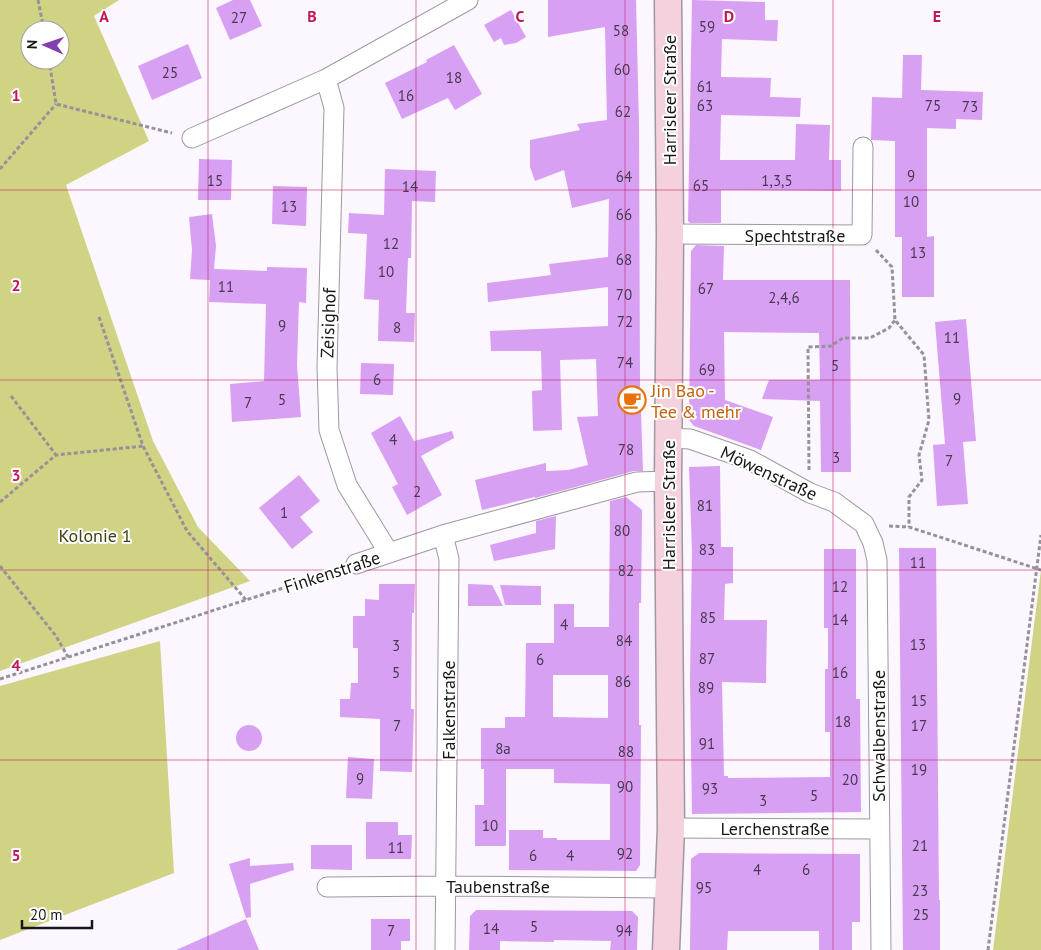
<svg xmlns="http://www.w3.org/2000/svg" width="1041" height="950" viewBox="0 0 1041 950" font-family="'PT Sans',sans-serif">
<style>
.green{fill:#d0d383;fill-rule:evenodd}
.building{fill:#d8a0f3;fill-rule:evenodd}
.lines{fill:none;stroke-linecap:round;stroke-linejoin:round}
.minor-casing{stroke:#9e98a0;stroke-width:21}
.secondary-casing{stroke:#9e98a0;stroke-width:29}
.path{stroke:#969298;stroke-width:3;stroke-dasharray:4 2.5;stroke-linecap:butt}
.minor{stroke:#fff;stroke-width:19}
.secondary{stroke:#f4d1dc;stroke-width:26}
.grid{fill:none;stroke:#c2185b;stroke-width:1;stroke-opacity:0.55}
.labels{text-anchor:middle;dominant-baseline:central;stroke-width:4;stroke-linejoin:round;paint-order:stroke}
.number-label{font-size:15px;fill:#483850}
.street-label{font-size:18px;fill:#181619;stroke:#fff}
.food-label{font-size:18px;fill:#c56008;stroke:#fff;text-anchor:start}
.park-label{font-size:18px;fill:#404014;stroke:#fff}
.grid-label{font-size:16px;text-anchor:middle;font-weight:bold;fill:#c2185b;stroke:#fff;stroke-width:4;stroke-linejoin:round;paint-order:stroke}
</style>
<rect width="100%" height="100%" fill="#fcf6ff"/>
<path class="green" d="M0 0H119L94 16 149 141 66 185 153 441 198 527 250 581 0 671ZM30 30H60V60H30Z
M1041 567V950H993L1041 570Z
M160 641 174 873 0 940V686Z"/>
<path class="building" d="M233 0H250L262 26 230 40 216 8Z
M548 0H636L639 125 640 383 643 471H634L535 498V497L482 510 475 480 546 463V471L568 470 588 465 577 417 598 416 596 359 560 360 562 430 533 431 532 391 542 390 541 351H491L490 331 608 326V287L488 302 487 283 551 275 549 264 608 257 609 199 572 208 564 170 535 181 530 167V140L580 130 577 124 607 120 605 27 548 37Z
M692 0 765 2V20H778L777 41 722 39 721 77 771 78 770 97 801 98 800 117 721 115 720 160H795L796 124 830 125 829 160H841V191L721 190V223H690L688 221Z
M511 10 526 37 516 43 504 45 501 38 494 42 484 25Z
M188 44 202 78 152 100 138 66Z
M454 45 482 94 455 110 448 98 402 119 385 83 427 62 426 60Z
M903 55H922L921 90 983 92 982 120 956 119V129L927 128V237L934 236V297H902V237H895V141L871 140 872 97 902 98Z
M199 159 232 160 231 200H198Z
M385 169 436 171 435 202 412 201 411 258H408L406 313H415L414 342 378 341 379 300 364 299 367 234 348 233 349 213 384 215Z
M273 186 307 187 306 226 272 224Z
M212 214 216 246 214 269 267 271V267L307 268 306 303 299 302 297 365 301 417 232 422 230 384 264 381 266 304 209 302 210 280 190 279 192 250 189 217Z
M696 245 724 246 723 280H850L851 472H821L820 401 762 399 769 380H820L819 333 724 332 725 400 773 417 761 450 694 426 689 420 691 251Z
M966 319 976 441 963 442 968 504 937 506 933 445 945 444 935 322Z
M361 363 394 364 393 395 360 394Z
M400 416 414 441 452 431 454 438 421 456 442 495 407 515 392 487 398 484 371 433Z
M720 466 721 547H733V583L725 584 724 620H767L766 683 722 682 724 776H728V778L830 777V732H825V669H828V628H824V549H856V699H860L861 812 692 814 690 678 692 551 689 467Z
M299 475 320 501 300 517 313 532 292 549 259 508Z
M626 497 642 510 641 603H639V725H641L640 865 636 871 509 870V830H543V838H557V840H610V784L554 783V769H506V846H475V805H484V769H481V728H505V717H525L526 643H554V604H574V627H609L610 501ZM553 675H608V718L553 717Z
M556 516 555 549 494 561 490 545 536 533V521Z
M899 548H936L939 900H940V950H903Z
M379 584H415L414 613H412L411 709H414L412 772 380 771V719L340 717V699H350L351 683H358V648H353V616H365V599L379 600Z
M468 584 492 585 503 606H468Z
M500 585 541 586V605H505Z
M236 738a13 13 0 1 1 26 0a13 13 0 1 1-26 0Z
M348 757 374 759 372 799 346 798Z
M366 822H398V835H412L411 859H366Z
M311 845H352V870L311 869Z
M699 853 860 854V922H852V950H819V931H728L727 950H690L691 859Z
M250 858V866L293 863 294 870 250 884 251 917 246 918 229 864Z
M476 910 632 911 638 917 637 950H610L611 941 554 940V942L500 941V950H469L470 916Z
M246 919 259 950H176Z
M371 919H410V941H401V950H371Z"/>
<g class="lines">
<g class="minor-casing">
<path id="minor" d="M192 138 326 79
M670 234 862 235 863 147
M668 438 690 439 750 460 810 493 834 502 864 524 873 543 877 560 881 950
M443 535 449 559 445 950
M389 553 347 485 329 430 327 367 334 108 326 79 468 0
M356 564 443 535 637 482 668 481
M671 828 879 829
M327 887 447 886 669 888"/>
</g>
<g class="secondary-casing">
<path id="secondary" d="M666 950 671 828 668 481 670 234 668 0"/>
</g>
<path class="path" d="M38 0 44 30
M49 60 56 104 172 133
M0 169 56 104
M876 250 892 267 895 320 924 355 929 420 919 455 922 480 909 497V527
M99 317 143 446 187 531 246 600
M11 396 56 455
M809 470 808 347 831 346 843 338H870L889 328 895 320
M0 502 56 455 143 446
M889 526 909 527 1041 570
M0 566 56 636 68 657
M0 679 336 571
M988 950 1041 535"/>
<use href="#minor" class="minor"/>
<use href="#secondary" class="secondary"/>
</g>
<path class="grid" d="M208 0V950M416 0V950M625 0V950M833 0V950M0 190H1041M0 380H1041M0 570H1041M0 760H1041"/>
<defs>
<g id="cafe-ring" transform="scale(1.4375)"><circle r="9.5" fill="#fff" stroke="#e8710a" stroke-width="1.5"/><path d="M-5.5-4.5H6V0H3Q3 3.5 0 3.5H-2.5Q-5.5 3.5-5.5 0ZM3-3.2v2h1.7v-2ZM-6 4.5H4V6H-6Z" fill="#e8710a"/></g>
</defs>
<g fill-rule="evenodd">
<use href="#cafe-ring" x="632" y="400"/>
</g>
<g class="labels">
<g class="number-label">
<text x="239" y="17">27</text>
<text x="707" y="26">59</text>
<text x="621" y="30">58</text>
<text x="622" y="69">60</text>
<text x="170" y="72">25</text>
<text x="454" y="77">18</text>
<text x="705" y="86">61</text>
<text x="406" y="95">16</text>
<text x="705" y="105">63</text>
<text x="933" y="105">75</text>
<text x="970" y="106">73</text>
<text x="623" y="111">62</text>
<text x="911" y="175">9</text>
<text x="624" y="176">64</text>
<text x="215" y="180">15</text>
<text x="777" y="180">1,3,5</text>
<text x="701" y="185">65</text>
<text x="410" y="186">14</text>
<text x="911" y="201">10</text>
<text x="289" y="206">13</text>
<text x="624" y="214">66</text>
<text x="391" y="243">12</text>
<text x="918" y="252">13</text>
<text x="624" y="259">68</text>
<text x="386" y="271">10</text>
<text x="226" y="286">11</text>
<text x="706" y="288">67</text>
<text x="624" y="294">70</text>
<text x="784" y="297">2,4,6</text>
<text x="625" y="321">72</text>
<text x="282" y="325">9</text>
<text x="397" y="327">8</text>
<text x="952" y="337">11</text>
<text x="625" y="362">74</text>
<text x="835" y="365">5</text>
<text x="707" y="369">69</text>
<text x="377" y="379">6</text>
<text x="957" y="398">9</text>
<text x="282" y="399">5</text>
<text x="248" y="402">7</text>
<text x="393" y="439">4</text>
<text x="626" y="449">78</text>
<text x="836" y="457">3</text>
<text x="949" y="460">7</text>
<text x="417" y="491">2</text>
<text x="705" y="505">81</text>
<text x="284" y="512">1</text>
<text x="622" y="530">80</text>
<text x="707" y="549">83</text>
<text x="918" y="562">11</text>
<text x="626" y="570">82</text>
<text x="840" y="586">12</text>
<text x="708" y="617">85</text>
<text x="840" y="619">14</text>
<text x="564" y="624">4</text>
<text x="624" y="640">84</text>
<text x="918" y="644">13</text>
<text x="396" y="645">3</text>
<text x="707" y="658">87</text>
<text x="540" y="659">6</text>
<text x="396" y="672">5</text>
<text x="840" y="672">16</text>
<text x="623" y="681">86</text>
<text x="706" y="687">89</text>
<text x="919" y="700">15</text>
<text x="843" y="721">18</text>
<text x="397" y="725">7</text>
<text x="919" y="725">17</text>
<text x="707" y="743">91</text>
<text x="503" y="748">8a</text>
<text x="626" y="751">88</text>
<text x="919" y="769">19</text>
<text x="360" y="778">9</text>
<text x="850" y="779">20</text>
<text x="625" y="786">90</text>
<text x="710" y="788">93</text>
<text x="814" y="795">5</text>
<text x="763" y="800">3</text>
<text x="490" y="825">10</text>
<text x="920" y="845">21</text>
<text x="396" y="847">11</text>
<text x="625" y="853">92</text>
<text x="533" y="855">6</text>
<text x="570" y="855">4</text>
<text x="757" y="869">4</text>
<text x="806" y="869">6</text>
<text x="704" y="887">95</text>
<text x="920" y="890">23</text>
<text x="921" y="914">25</text>
<text x="534" y="926">5</text>
<text x="491" y="928">14</text>
<text x="391" y="930">7</text>
<text x="624" y="930">94</text>
</g>
<g class="street-label">
<text transform="translate(669 100) rotate(-90)">Harrisleer Straße</text>
<text x="795" y="235">Spechtstraße</text>
<text transform="translate(328 323) rotate(-88)">Zeisighof</text>
<text transform="translate(769 473) rotate(25)">Möwenstraße</text>
<text transform="translate(668 505) rotate(-90)">Harrisleer Straße</text>
<text transform="translate(332 572) rotate(-18)">Finkenstraße</text>
<text transform="translate(448 710) rotate(-90)">Falkenstraße</text>
<text transform="translate(878 736) rotate(-90)">Schwalbenstraße</text>
<text x="775" y="828">Lerchenstraße</text>
<text x="498" y="886">Taubenstraße</text>
</g>
<g class="food-label">
<text x="651" y="390">Jin Bao -<tspan x="651" dy="21">Tee &amp; mehr</tspan></text>
</g>
<g class="park-label">
<text x="95" y="535">Kolonie 1</text>
</g>
</g>
<g class="grid-label">
<text x="104" y="22">A</text>
<text x="312" y="22">B</text>
<text x="520" y="22">C</text>
<text x="729" y="22">D</text>
<text x="937" y="22">E</text>
<text x="16" y="101">1</text>
<text x="16" y="291">2</text>
<text x="16" y="481">3</text>
<text x="16" y="671">4</text>
<text x="16" y="861">5</text>
</g>
<g transform="translate(45 45) rotate(272)"><circle r="24" fill="#ffffff" stroke="#a3a2a3"/>
<path d="M0-4L9 19L0 12L-9 19Z" fill="#833eb1"/>
<text y="-8" font-size="14" font-weight="bold" text-anchor="middle" fill="#181619">N</text>
</g>
<path d="M22 920v8h70v-8" fill="none" stroke="#181619" stroke-width="2.5"/>
<text x="30" y="920" font-size="15" fill="#181619" stroke="#ffffff" stroke-width="4" paint-order="stroke">20 m</text>
</svg>
